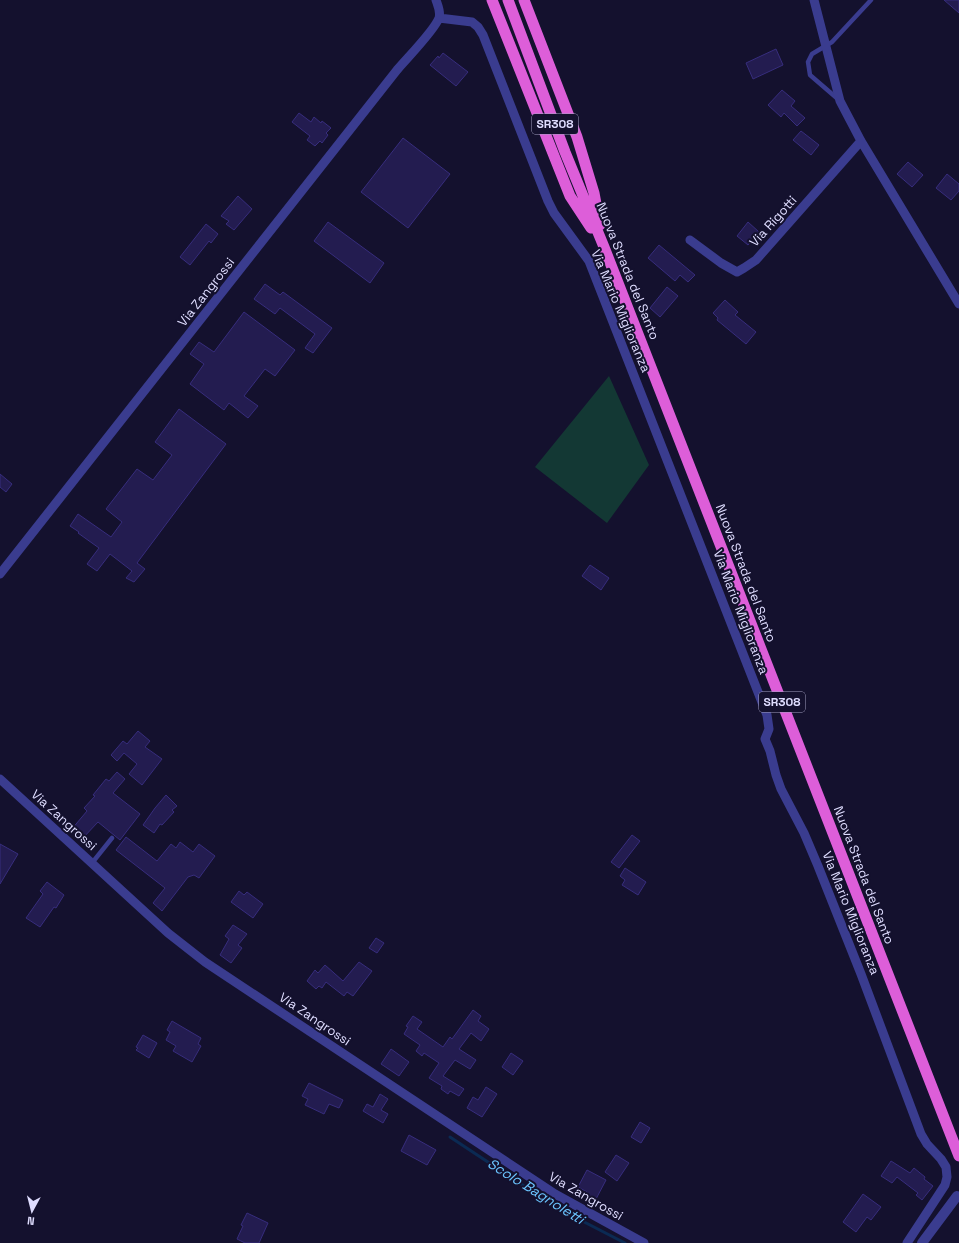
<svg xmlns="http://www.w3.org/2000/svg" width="959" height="1243" viewBox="0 0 959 1243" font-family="'Space Grotesk',sans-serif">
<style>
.green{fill:#133834}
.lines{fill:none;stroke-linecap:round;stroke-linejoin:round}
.stream{stroke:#0b2a53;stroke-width:3}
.building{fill:#231c50;stroke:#372d7d}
.service{stroke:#3a3c8f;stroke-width:4.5}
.minor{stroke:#3a3c8f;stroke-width:9}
.tertiary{stroke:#3a3c8f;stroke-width:10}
.trunk{stroke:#dd5ed9;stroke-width:11}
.labels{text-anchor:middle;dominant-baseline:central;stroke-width:4;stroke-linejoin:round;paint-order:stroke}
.shield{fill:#14112e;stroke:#a2a0c0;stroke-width:1}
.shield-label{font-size:12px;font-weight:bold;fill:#dfddff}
.street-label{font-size:13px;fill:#dfddff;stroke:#14112e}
.water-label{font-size:14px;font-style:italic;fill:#6bc5ff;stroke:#14112e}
</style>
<rect width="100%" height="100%" fill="#14112e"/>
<path class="green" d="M609 376 649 465 607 523 535 467Z"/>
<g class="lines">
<path class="stream" d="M450 1137 559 1209 625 1243"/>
</g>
<path class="building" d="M944 0H959V13Z
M776 49 783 65 753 79 746 63Z
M443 53 468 72 456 86 430 65 438 56 439 58Z
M782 90 795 101 791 106 805 118 797 126 784 113 781 117 768 105Z
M299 113 311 122 314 117 321 123 322 121 331 128 326 133 328 135 322 143 320 141 315 146 307 140 310 136 292 122Z
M801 131 819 145 811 155 793 140Z
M403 138 450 174 408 228 361 192Z
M908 162 923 175 912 187 897 174Z
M947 174 959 184V191L951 200 936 188Z
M238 196 252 209 234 230 226 224 229 221 221 216Z
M328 222 384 263 370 283 314 241Z
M748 222 759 232 748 245 737 236Z
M206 224 218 234 211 243 209 241 190 265 180 257Z
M659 245 695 275 688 282 680 275 675 281 648 258Z
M265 284 280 295 283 292 332 328 313 353 305 348 315 334 280 308 275 314 254 299Z
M667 287 678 296 660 317 650 308Z
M725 300 738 312 735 315 756 332 746 344 717 320 718 318 713 313Z
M244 312 295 350 275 376 265 369 244 396 258 406 248 418 229 403 224 410 190 384 204 364 190 354 199 342 214 352Z
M179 409 226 444 137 563 145 569 134 582 126 578 132 571 110 554 97 571 87 564 99 548 78 533 79 532 70 526 78 514 111 537 122 522 106 509 137 469 153 480 172 455 155 442Z
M0 474 12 484 6 492 0 487Z
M590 565 609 578 601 590 582 576Z
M138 731 150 741 145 747 162 759 142 785 129 774 137 764 124 753 117 761 111 755 123 741 127 744Z
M117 772 125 779 113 793 140 814 120 840 98 822 82 839 71 830 87 811 84 808 95 796 93 795 106 779 109 781Z
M166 795 177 806 172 810 174 812 162 825 160 824 154 833 143 825 155 808Z
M632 835 640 841 619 868 611 862Z
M126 837 157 861 171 844 176 848 180 842 193 852 199 844 215 856 199 878 194 875 188 877 162 911 153 903 165 888 116 850Z
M0 844 18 854 0 884Z
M625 868 646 882 638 895 622 885 625 880 620 876Z
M47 882 64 895 56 908 54 907 40 927 26 918 43 894 40 891Z
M239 891 244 895 247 892 263 904 253 918 231 902Z
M233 925 247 934 238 945 242 948 231 963 220 955 229 939 225 936Z
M376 938 384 943 377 953 369 948Z
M359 962 372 971 353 996 347 992 344 996 326 982 322 988 319 986 316 989 307 981 315 970 318 973 325 965 343 981Z
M473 1010 481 1016 478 1021 489 1029 481 1041 471 1033 459 1049 476 1060 470 1069 455 1060 443 1076 464 1089 459 1096 450 1091 448 1094 441 1089 442 1086 429 1078 439 1063 424 1053 422 1056 416 1051 420 1045 404 1034 408 1027 406 1026 413 1016 422 1022 417 1029 443 1047 450 1037 452 1039Z
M172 1021 201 1038 198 1044 201 1046 192 1062 173 1051 176 1046 166 1040 170 1032 167 1030Z
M143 1035 157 1043 149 1058 136 1050 138 1048 136 1047Z
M391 1049 409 1062 399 1076 381 1064Z
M511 1053 523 1061 513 1075 502 1067Z
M309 1083 343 1100 339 1108 329 1104 324 1114 305 1105 308 1099 302 1096Z
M486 1087 497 1094 482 1117 467 1108 473 1097 478 1100Z
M380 1094 388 1099 381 1110 388 1114 383 1123 363 1111 367 1104 373 1107Z
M640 1122 650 1128 641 1143 631 1137Z
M409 1135 436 1150 427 1165 401 1151Z
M616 1155 629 1163 617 1181 605 1172Z
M891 1161 910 1173 914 1168 925 1177 924 1179 933 1186 922 1200 916 1195 918 1193 897 1177 892 1183 881 1176Z
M587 1170 606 1180 596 1199 586 1194 587 1192 578 1187Z
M863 1194 881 1207 871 1220 867 1217 856 1232 843 1222Z
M247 1213 268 1223 259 1243H245L237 1239 243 1226 241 1225Z"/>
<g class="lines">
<path class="service" d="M839 100 810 75 808 62 812 54 832 42 871 0
M92 863 112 838"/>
<path class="minor" d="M814 0 840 101 861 141 959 304
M439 18 472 22 478 27 483 35 548 201 554 213 589 261 767 715 769 729 765 739 770 751 776 775 781 789 804 833 818 866 861 974 921 1134 927 1144 941 1159 946 1167 947 1177 945 1185 907 1243
M690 240 721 263 737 272 744 268 756 260 861 141
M0 574 397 70C407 58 434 31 439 18 441 12 438 6 436 0
M0 779 168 933 205 962 555 1194 644 1243"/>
<path class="tertiary" d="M922 1243 957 1196"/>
<path class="trunk" d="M492 0 570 196 591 228
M508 0 565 152 604 247 959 1156
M524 0 577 137 594 193 600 225"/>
</g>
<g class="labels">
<g class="shield">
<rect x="532" y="114" width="46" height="20" rx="3"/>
<rect x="759" y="692" width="46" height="20" rx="3"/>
</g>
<g class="shield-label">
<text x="555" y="124">SR308</text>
<text x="782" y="702">SR308</text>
</g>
<g class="street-label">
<text transform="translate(773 221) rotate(-48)">Via Rigotti</text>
<text transform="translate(628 271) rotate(68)">Nuova Strada del Santo</text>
<text transform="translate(206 292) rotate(-52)">Via Zangrossi</text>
<text transform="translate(621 311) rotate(67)">Via Mario Miglioranza</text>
<text transform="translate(746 573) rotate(69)">Nuova Strada del Santo</text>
<text transform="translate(741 612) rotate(69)">Via Mario Miglioranza</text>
<text transform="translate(64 820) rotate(42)">Via Zangrossi</text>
<text transform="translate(864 875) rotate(69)">Nuova Strada del Santo</text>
<text transform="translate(851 913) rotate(68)">Via Mario Miglioranza</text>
<text transform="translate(315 1019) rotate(34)">Via Zangrossi</text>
<text transform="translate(586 1196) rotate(30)">Via Zangrossi</text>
</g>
<g class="water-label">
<text transform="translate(536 1191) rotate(32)">Scolo Bagnoletti</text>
</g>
</g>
<g transform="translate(32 1211) rotate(187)" stroke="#14112e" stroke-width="3" paint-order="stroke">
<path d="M0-3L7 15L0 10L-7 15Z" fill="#dfddff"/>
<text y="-6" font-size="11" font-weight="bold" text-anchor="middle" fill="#dfddff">N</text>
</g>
</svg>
